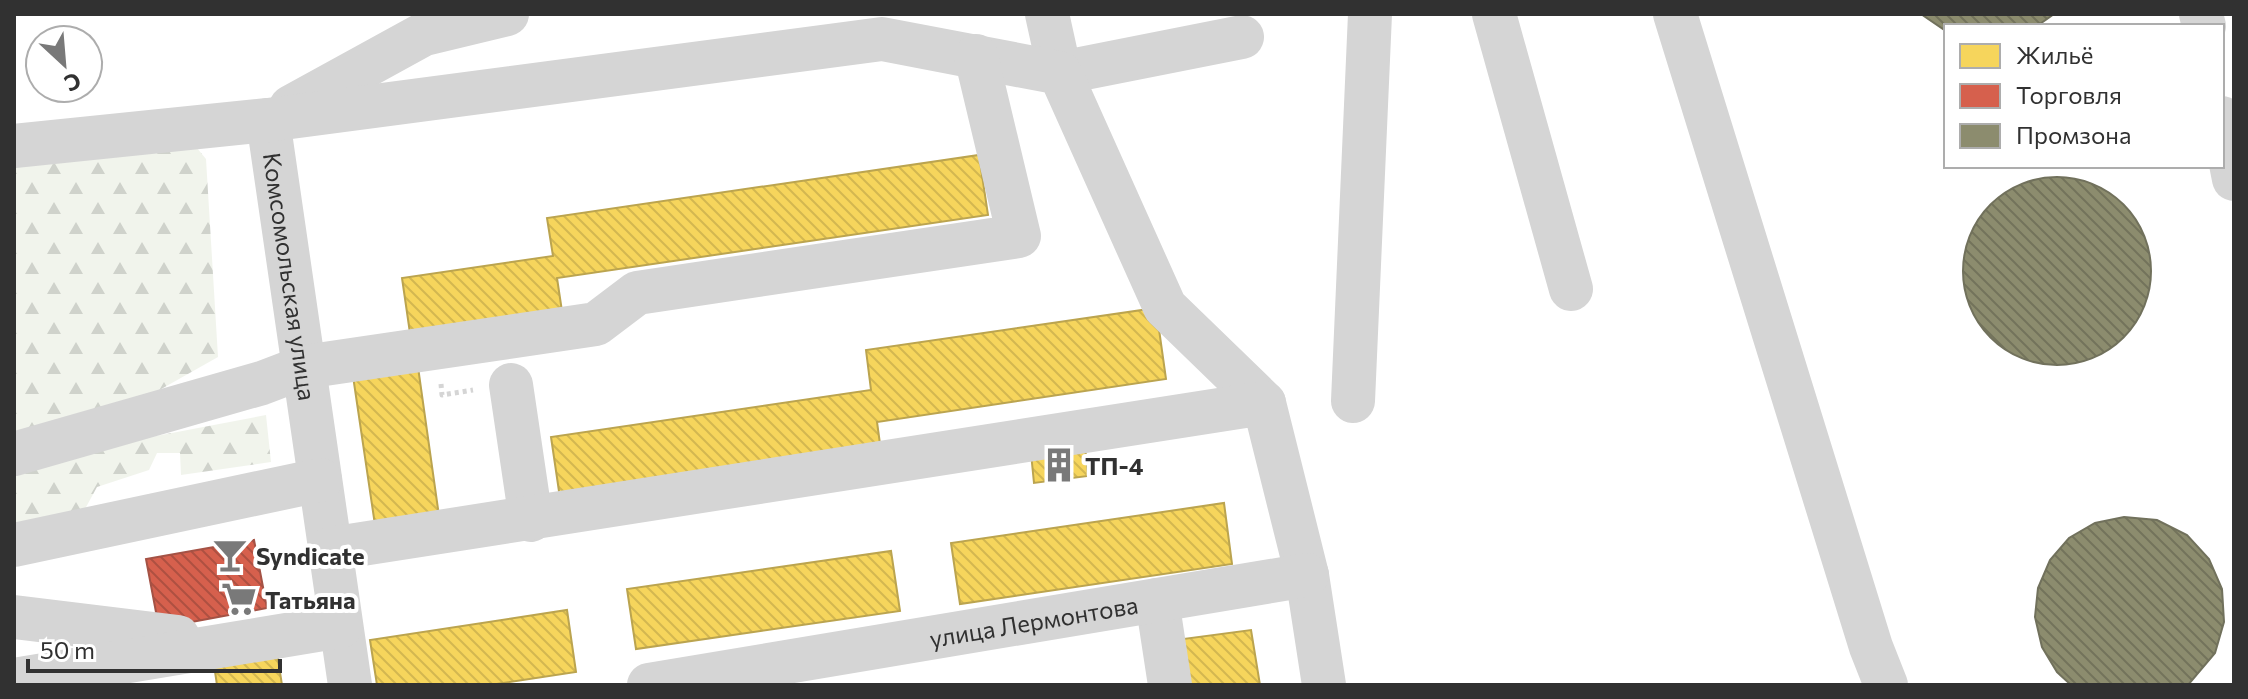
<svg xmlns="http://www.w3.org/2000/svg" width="2248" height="699" viewBox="0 0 2248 699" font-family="Commissioner,sans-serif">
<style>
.forest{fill:url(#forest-firs)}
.homes{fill:url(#homes-back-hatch);stroke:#bba44f;stroke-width:2}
.shops{fill:url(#shops-back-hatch);stroke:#a45245;stroke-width:2}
.industry{fill:url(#industry-back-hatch);stroke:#71715c;stroke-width:2}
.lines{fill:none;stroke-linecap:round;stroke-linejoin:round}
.path{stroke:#d5d5d5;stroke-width:5;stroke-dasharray:4 4;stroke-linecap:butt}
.minor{stroke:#d5d5d5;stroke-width:44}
.labels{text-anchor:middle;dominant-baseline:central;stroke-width:8;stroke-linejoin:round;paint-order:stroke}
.street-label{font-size:24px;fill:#313131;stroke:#fff}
.poi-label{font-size:24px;font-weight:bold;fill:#313131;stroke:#fff;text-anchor:start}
</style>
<defs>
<pattern id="forest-firs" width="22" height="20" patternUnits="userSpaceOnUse" patternTransform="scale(2)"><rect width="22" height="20" fill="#f1f4ec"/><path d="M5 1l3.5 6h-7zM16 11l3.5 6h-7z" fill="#cfd2cb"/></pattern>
<pattern id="homes-back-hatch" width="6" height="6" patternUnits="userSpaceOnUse" patternTransform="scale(2)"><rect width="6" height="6" fill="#f6d55c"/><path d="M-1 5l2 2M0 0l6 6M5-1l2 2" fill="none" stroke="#d3b750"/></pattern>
<pattern id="shops-back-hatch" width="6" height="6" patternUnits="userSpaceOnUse" patternTransform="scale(2)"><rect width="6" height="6" fill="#d6604d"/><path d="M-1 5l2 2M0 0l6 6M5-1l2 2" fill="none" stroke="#ae5041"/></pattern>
<pattern id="industry-back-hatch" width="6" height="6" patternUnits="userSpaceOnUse" patternTransform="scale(2)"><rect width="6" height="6" fill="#8c8c6e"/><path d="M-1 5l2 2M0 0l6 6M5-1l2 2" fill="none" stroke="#73735b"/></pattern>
</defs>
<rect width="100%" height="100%" fill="#fff"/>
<path class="forest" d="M192 142 206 159 218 357 140 401 14 444V163Z
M266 415 271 462 181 475 180 453H157L149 470 97 487 85 509 14 523V463Z"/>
<path class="homes" d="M979 155 988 215 557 278 563 318 411 340 402 278 553 256 547 218Z
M1156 308 1166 379 877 422 881 451 560 498 551 437 871 390 866 350Z
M418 367 439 516 375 525 353 376Z
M1085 447 1088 476 1034 483 1031 453Z
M1224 503 1232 564 960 604 951 543Z
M891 551 900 611 636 649 627 589Z
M567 610 576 672 490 685H377L370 640Z
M1251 630 1260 685H1189L1183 639Z
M277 653 282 685H217L214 665Z"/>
<path class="shops" d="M254 540 267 608 159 628 146 559Z"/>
<path class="industry" d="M1921 14H2054L2037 26H1946V31Z
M1963 271a94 94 0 1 1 188 0a94 94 0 1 1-188 0Z
M2124 517 2157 520 2187 535 2209 559 2222 589 2224 622 2215 653 2188 685H2071L2057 672 2042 647 2035 617 2038 588 2050 560 2069 538 2095 523Z"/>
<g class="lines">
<path class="path" d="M441 384 442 395 473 390"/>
<g class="minor">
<path d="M1047 14 1060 73 1242 37"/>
<path d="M1494 14 1571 289"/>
<path d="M1675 14 1871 647 1886 685"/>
<path d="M2201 14 2204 26"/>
<path d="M291 107 424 34 507 14"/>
<path d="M2222 118 2234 179"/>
<path id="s1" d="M268 120 350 685"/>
<path d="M14 146 268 120 882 39 1060 73 1165 307 1264 403"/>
<path d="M511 385 531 520"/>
<path d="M1353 401 1370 14"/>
<path d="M14 454 262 383 304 367 596 324 637 293 1019 236 976 56"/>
<path d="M14 545 320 480"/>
<path d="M330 549 1264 403 1307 575 1324 685"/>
<path d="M1157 600 1170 685"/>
<path d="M14 617 178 637"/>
<path d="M14 680 341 626"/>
<path id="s2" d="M649 685 1307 575"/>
</g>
</g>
<defs>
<g id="building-bare" transform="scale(2.76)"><path d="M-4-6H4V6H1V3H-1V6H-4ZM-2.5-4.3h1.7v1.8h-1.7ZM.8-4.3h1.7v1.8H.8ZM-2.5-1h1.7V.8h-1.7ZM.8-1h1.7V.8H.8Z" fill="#797979" stroke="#fff" stroke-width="2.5" paint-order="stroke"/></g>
<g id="bar-bare" transform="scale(2.76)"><path d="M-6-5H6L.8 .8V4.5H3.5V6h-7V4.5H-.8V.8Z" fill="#797979" stroke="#fff" stroke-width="2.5" paint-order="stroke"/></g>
<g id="supermarket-bare" transform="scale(2.76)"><path d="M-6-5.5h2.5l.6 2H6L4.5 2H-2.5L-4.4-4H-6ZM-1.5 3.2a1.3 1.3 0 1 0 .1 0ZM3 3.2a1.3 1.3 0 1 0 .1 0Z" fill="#797979" stroke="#fff" stroke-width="2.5" paint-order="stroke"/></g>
</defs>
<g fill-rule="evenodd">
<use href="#building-bare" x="1059" y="465"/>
<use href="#bar-bare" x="230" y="555"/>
<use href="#supermarket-bare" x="239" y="599"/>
</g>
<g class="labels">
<g class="street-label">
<text stroke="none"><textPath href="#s1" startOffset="158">Комсомольская улица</textPath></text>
<text stroke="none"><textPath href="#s2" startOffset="390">улица Лермонтова</textPath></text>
</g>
<g class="poi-label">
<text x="1085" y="465">ТП-4</text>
<text x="256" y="555">Syndicate</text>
<text x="265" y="599">Татьяна</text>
</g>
</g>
<rect width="2248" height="699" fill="none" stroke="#313131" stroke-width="32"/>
<rect x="1944" y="24" width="280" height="144" fill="#ffffff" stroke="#adadad" stroke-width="2"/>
<rect x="1960" y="44" width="40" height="24" fill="#f6d55c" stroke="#adadad" stroke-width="2"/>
<text x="2016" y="64" font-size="24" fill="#313131">Жильё</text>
<rect x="1960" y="84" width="40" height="24" fill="#d6604d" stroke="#adadad" stroke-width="2"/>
<text x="2016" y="104" font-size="24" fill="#313131">Торговля</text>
<rect x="1960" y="124" width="40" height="24" fill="#8c8c6e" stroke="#adadad" stroke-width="2"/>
<text x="2016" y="144" font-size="24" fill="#313131">Промзона</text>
<g transform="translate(64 64) rotate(154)"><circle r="38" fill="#ffffff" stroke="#adadad" stroke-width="2"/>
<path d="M0-6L14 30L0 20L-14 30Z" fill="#797979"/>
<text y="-12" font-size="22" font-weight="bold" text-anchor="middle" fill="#313131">С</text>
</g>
<path d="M28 659v12h252v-12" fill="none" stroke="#313131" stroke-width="4"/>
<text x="40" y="659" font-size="24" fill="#313131" stroke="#ffffff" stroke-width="6" paint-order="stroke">50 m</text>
</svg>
